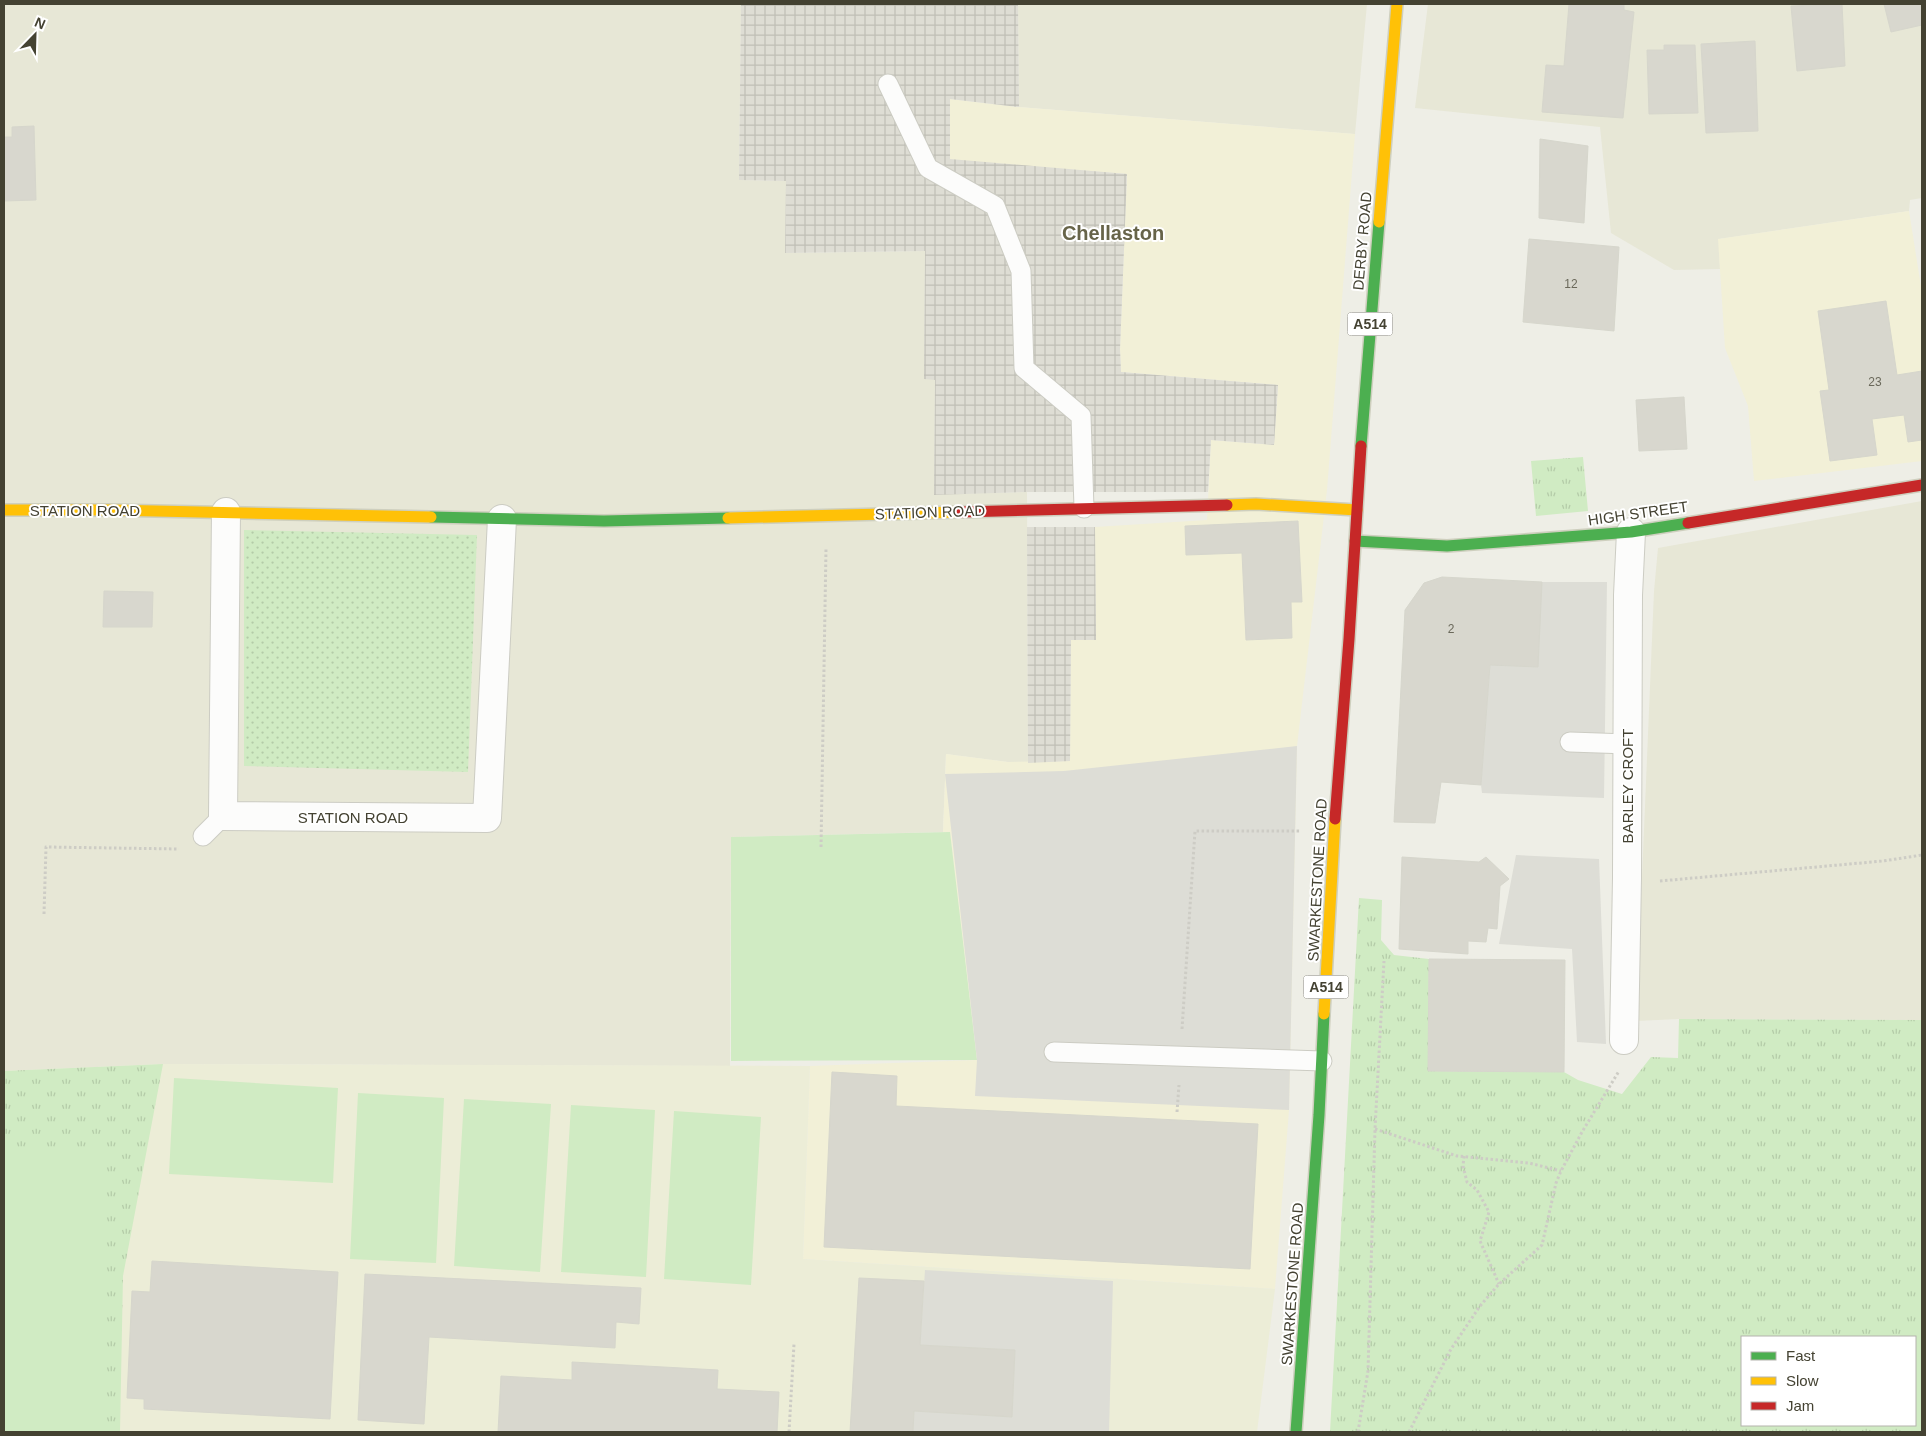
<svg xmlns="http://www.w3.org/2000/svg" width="1926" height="1436" viewBox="0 0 1926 1436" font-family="Helvetica,sans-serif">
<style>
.residential{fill:#e7e7d6}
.commercial{fill:#f2f0d7}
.industrial{fill:url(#industrial-grid)}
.education{fill:#ecedd7}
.grass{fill:url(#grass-dots)}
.park{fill:url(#park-tufts);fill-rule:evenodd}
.pitch{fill:#d0ebc3}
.parking{fill:#ddddd6}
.building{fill:#d8d7ce;stroke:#d6d6cc}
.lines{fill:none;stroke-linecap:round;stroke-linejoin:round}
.lane-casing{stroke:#ccccc3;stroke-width:21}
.street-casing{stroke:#ccccc3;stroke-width:30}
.fast-casing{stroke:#cecfbe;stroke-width:14}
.slow-casing{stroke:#cecfbe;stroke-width:14}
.jam-casing{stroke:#cecfbe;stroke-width:14}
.path{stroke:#cdccc5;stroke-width:3;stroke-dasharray:2.5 2.5;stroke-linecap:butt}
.lane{stroke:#fcfcfb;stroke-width:19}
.street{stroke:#fcfcfb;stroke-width:28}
.fast{stroke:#4caf50;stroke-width:11}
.slow{stroke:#ffc107;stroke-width:11}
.jam{stroke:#c62828;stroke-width:11}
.labels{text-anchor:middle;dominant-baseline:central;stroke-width:4;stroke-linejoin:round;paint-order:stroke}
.number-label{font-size:12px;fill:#6a685a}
.shield{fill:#fff;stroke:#7c7b70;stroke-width:1}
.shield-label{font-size:14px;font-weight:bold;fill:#444232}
.street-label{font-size:15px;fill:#444232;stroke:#fff}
.district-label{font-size:20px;font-weight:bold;fill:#676449;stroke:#fff}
</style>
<defs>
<pattern id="industrial-grid" width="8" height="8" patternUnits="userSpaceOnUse" patternTransform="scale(1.25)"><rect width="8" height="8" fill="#deddd4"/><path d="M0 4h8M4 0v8" fill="none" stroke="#c0bfb6"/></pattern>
<pattern id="grass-dots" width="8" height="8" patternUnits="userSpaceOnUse" patternTransform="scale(1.25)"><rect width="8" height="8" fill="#d0ebc3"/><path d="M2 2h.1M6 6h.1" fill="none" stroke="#b4cba8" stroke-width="1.8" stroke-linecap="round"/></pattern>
<pattern id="park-tufts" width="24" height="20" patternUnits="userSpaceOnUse" patternTransform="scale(1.25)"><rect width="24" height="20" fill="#d0ebc3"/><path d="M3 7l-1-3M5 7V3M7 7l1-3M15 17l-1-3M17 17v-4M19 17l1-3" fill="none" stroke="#b4cba8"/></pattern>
</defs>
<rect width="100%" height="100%" fill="#eeeee6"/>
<path class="residential" d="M4 4H741L739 180 786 181 785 253 925 251 924 379H935L934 494 1027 492 1028 763 1008 762 946 754 943 832 731 837 730 1066 163 1064 4 1071Z
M1018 4H1367L1355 134 1019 107Z
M1428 4H1922V198L1910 200 1909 211 1719 239 1720 269 1674 270 1611 233 1600 127 1415 108Z
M1922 501V1020L1679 1019 1636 1021 1654 591 1658 548Z"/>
<path class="commercial" d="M950 99 1019 107 1355 134 1327 490 1297 746 1289 1110 1275 1289 803 1259 810 1066 977 1060 950 832H943L946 754 1008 762 1070 761 1071 640H1096L1095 527 1207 520 1211 440 1274 445 1278 385 1121 372 1120 349 1127 174 950 160Z
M1909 211 1922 293V461L1754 481 1748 406 1725 348 1718 239Z"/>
<path class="industrial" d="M741 4H1018L1019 107 950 99V159L1127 174 1120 349 1121 372 1278 385 1274 445 1211 440 1208 492H1027L934 495 935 380 924 379 925 251 785 253 786 181 739 180Z
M1027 527H1095L1096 640H1071L1070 761 1028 763Z"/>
<path class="education" d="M163 1064 810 1066 803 1259 1275 1289 1257 1432H4V1071Z"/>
<path class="grass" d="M244 530 477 535 468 772 244 766Z"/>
<path class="park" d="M1583 457 1588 511 1536 516 1531 461Z
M1359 898 1382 900 1381 940 1394 955 1429 959 1428 1071 1564 1072 1578 1080 1622 1094 1651 1057 1678 1058 1679 1019 1922 1020V1432H1330ZM1742 1337H1915V1425H1742Z
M163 1064 123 1276 120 1432H4V1071Z"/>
<path class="pitch" d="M950 832 977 1060 731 1061V837Z
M174 1078 338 1088 333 1183 169 1174Z
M358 1093 444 1098 436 1263 350 1259Z
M464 1099 551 1104 540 1272 454 1266Z
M571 1105 655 1110 646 1277 561 1272Z
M674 1111 761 1117 751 1285 664 1279Z
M4 1147H104V1432H4Z"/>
<path class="parking" d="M1542 582H1607L1604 798 1482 793 1481 785 1490 665Z
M1297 746 1289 1110 975 1096 977 1060 945 774 1064 771Z
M1516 855 1599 859 1606 1044 1577 1042 1572 949 1499 944Z
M925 1270 1113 1281 1109 1432H913L914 1411 1012 1417 1015 1350 920 1345Z"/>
<path class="building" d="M1569 4H1624V10L1634 12 1623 118 1542 112 1546 65 1564 66Z
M1842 4 1845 66 1797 71 1791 6Z
M1884 4H1922V25L1891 32Z
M1755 41 1758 131 1706 133 1701 44Z
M1664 45H1695L1698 113 1649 114 1647 50H1664Z
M34 126 36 200 4 201V137H12V127Z
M1540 139 1588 146 1584 223 1539 218Z
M1529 239 1619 247 1614 331 1523 322Z
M1886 301 1897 375 1922 371V440L1908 442 1904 415 1872 419 1877 455 1830 461 1820 391 1829 390 1818 311Z
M1684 397 1687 449 1639 451 1636 400Z
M1298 521 1302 602H1291L1292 638 1246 640 1242 553 1186 555 1185 526Z
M1442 577 1542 582 1538 667 1490 665 1481 785 1441 782 1435 823 1394 822 1405 610 1424 583Z
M104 591 153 592 152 627H103Z
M1402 857 1479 862 1486 857 1509 879 1500 886 1497 929 1488 928 1486 942 1468 941V954L1399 949Z
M1429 959 1565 960 1564 1072 1428 1071Z
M832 1072 897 1076 896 1106 1258 1124 1250 1269 824 1247Z
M152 1261 338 1272 330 1419 144 1409V1399L127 1398 132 1291 150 1292Z
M365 1274 641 1288 639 1324 616 1322 615 1348 429 1337 424 1424 358 1420Z
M859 1278 924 1281 920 1345 1015 1350 1012 1417 914 1411 913 1432H850Z
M572 1362 718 1370 717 1389 779 1392 777 1432H498L501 1376 572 1380Z"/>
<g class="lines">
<g class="lane-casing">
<path id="lane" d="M888 84 928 168 995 206 1021 271 1024 368 1081 416 1084 508
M1570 742 1628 744
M203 836 223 816
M1054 1052 1322 1061"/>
</g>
<g class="street-casing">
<path id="street" d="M226 512 223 816 487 818 502 519
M1624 1040 1627 878 1628 595 1631 532"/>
</g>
<g class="fast-casing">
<path id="fast" d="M1361 446 1379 222
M431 517 604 521 728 518
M1355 541 1447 546 1631 532 1688 523
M1296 1432 1319 1115 1324 1014"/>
</g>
<g class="slow-casing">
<path id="slow" d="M1379 222 1397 4
M1227 505 1256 504 1357 510
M4 510H111L431 517
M728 518 961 512
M1324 1014 1335 819"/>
</g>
<g class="jam-casing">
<path id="jam" d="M961 512 1227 505
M1688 523 1922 485
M1335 819 1349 639 1361 446"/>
</g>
<path class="path" d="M821 847 826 548
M1660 881 1883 861 1922 855
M44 914 46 847 179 849
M1182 1029 1195 831H1301
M1177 1112 1179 1085
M1375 1129 1457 1156 1529 1163 1561 1171
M1464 1156 1463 1166 1467 1182 1477 1190 1489 1212 1480 1241 1499 1284
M789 1432 794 1344
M1358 1432 1368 1371 1375 1129 1384 961
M1409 1432 1451 1349 1480 1306 1499 1284 1542 1245 1556 1183 1561 1171 1582 1132 1619 1071"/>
<use href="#lane" class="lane"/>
<use href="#street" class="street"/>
<use href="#fast" class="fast"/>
<use href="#slow" class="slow"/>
<use href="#jam" class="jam"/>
</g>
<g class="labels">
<g class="number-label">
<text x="1571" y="284">12</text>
<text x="1875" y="382">23</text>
<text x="1451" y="629">2</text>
</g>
<g class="shield">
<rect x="1347.5" y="312.5" width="45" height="23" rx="4"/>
<rect x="1303.5" y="975.5" width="45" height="23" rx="4"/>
</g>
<g class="shield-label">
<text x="1370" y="324">A514</text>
<text x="1326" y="987">A514</text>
</g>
<g class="street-label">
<text transform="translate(1362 241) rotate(-85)">DERBY ROAD</text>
<text x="85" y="510">STATION ROAD</text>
<text transform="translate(930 512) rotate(-2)">STATION ROAD</text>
<text transform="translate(1638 513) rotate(-8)">HIGH STREET</text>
<text transform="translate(1627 786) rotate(-90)">BARLEY CROFT</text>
<text x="353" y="817">STATION ROAD</text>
<text transform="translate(1317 880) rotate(-87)">SWARKESTONE ROAD</text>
<text transform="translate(1292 1284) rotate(-86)">SWARKESTONE ROAD</text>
</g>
<g class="district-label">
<text x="1113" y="233">Chellaston</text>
</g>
</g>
<rect width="1926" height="1436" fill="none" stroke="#444232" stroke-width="10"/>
<rect x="1741" y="1336" width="175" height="90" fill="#ffffff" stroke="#b4b3ad"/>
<rect x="1751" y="1352" width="25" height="8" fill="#4caf50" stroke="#b4b3ad"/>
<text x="1786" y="1361" font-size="15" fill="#444232">Fast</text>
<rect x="1751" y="1377" width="25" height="8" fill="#ffc107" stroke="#b4b3ad"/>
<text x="1786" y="1386" font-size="15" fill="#444232">Slow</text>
<rect x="1751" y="1402" width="25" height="8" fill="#c62828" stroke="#b4b3ad"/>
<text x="1786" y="1411" font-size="15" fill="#444232">Jam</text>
<g transform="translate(35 35) rotate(23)" stroke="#ffffff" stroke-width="4" paint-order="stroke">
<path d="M0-4L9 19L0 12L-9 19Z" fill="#444232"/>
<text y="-8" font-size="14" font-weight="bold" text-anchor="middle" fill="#444232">N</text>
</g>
</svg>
